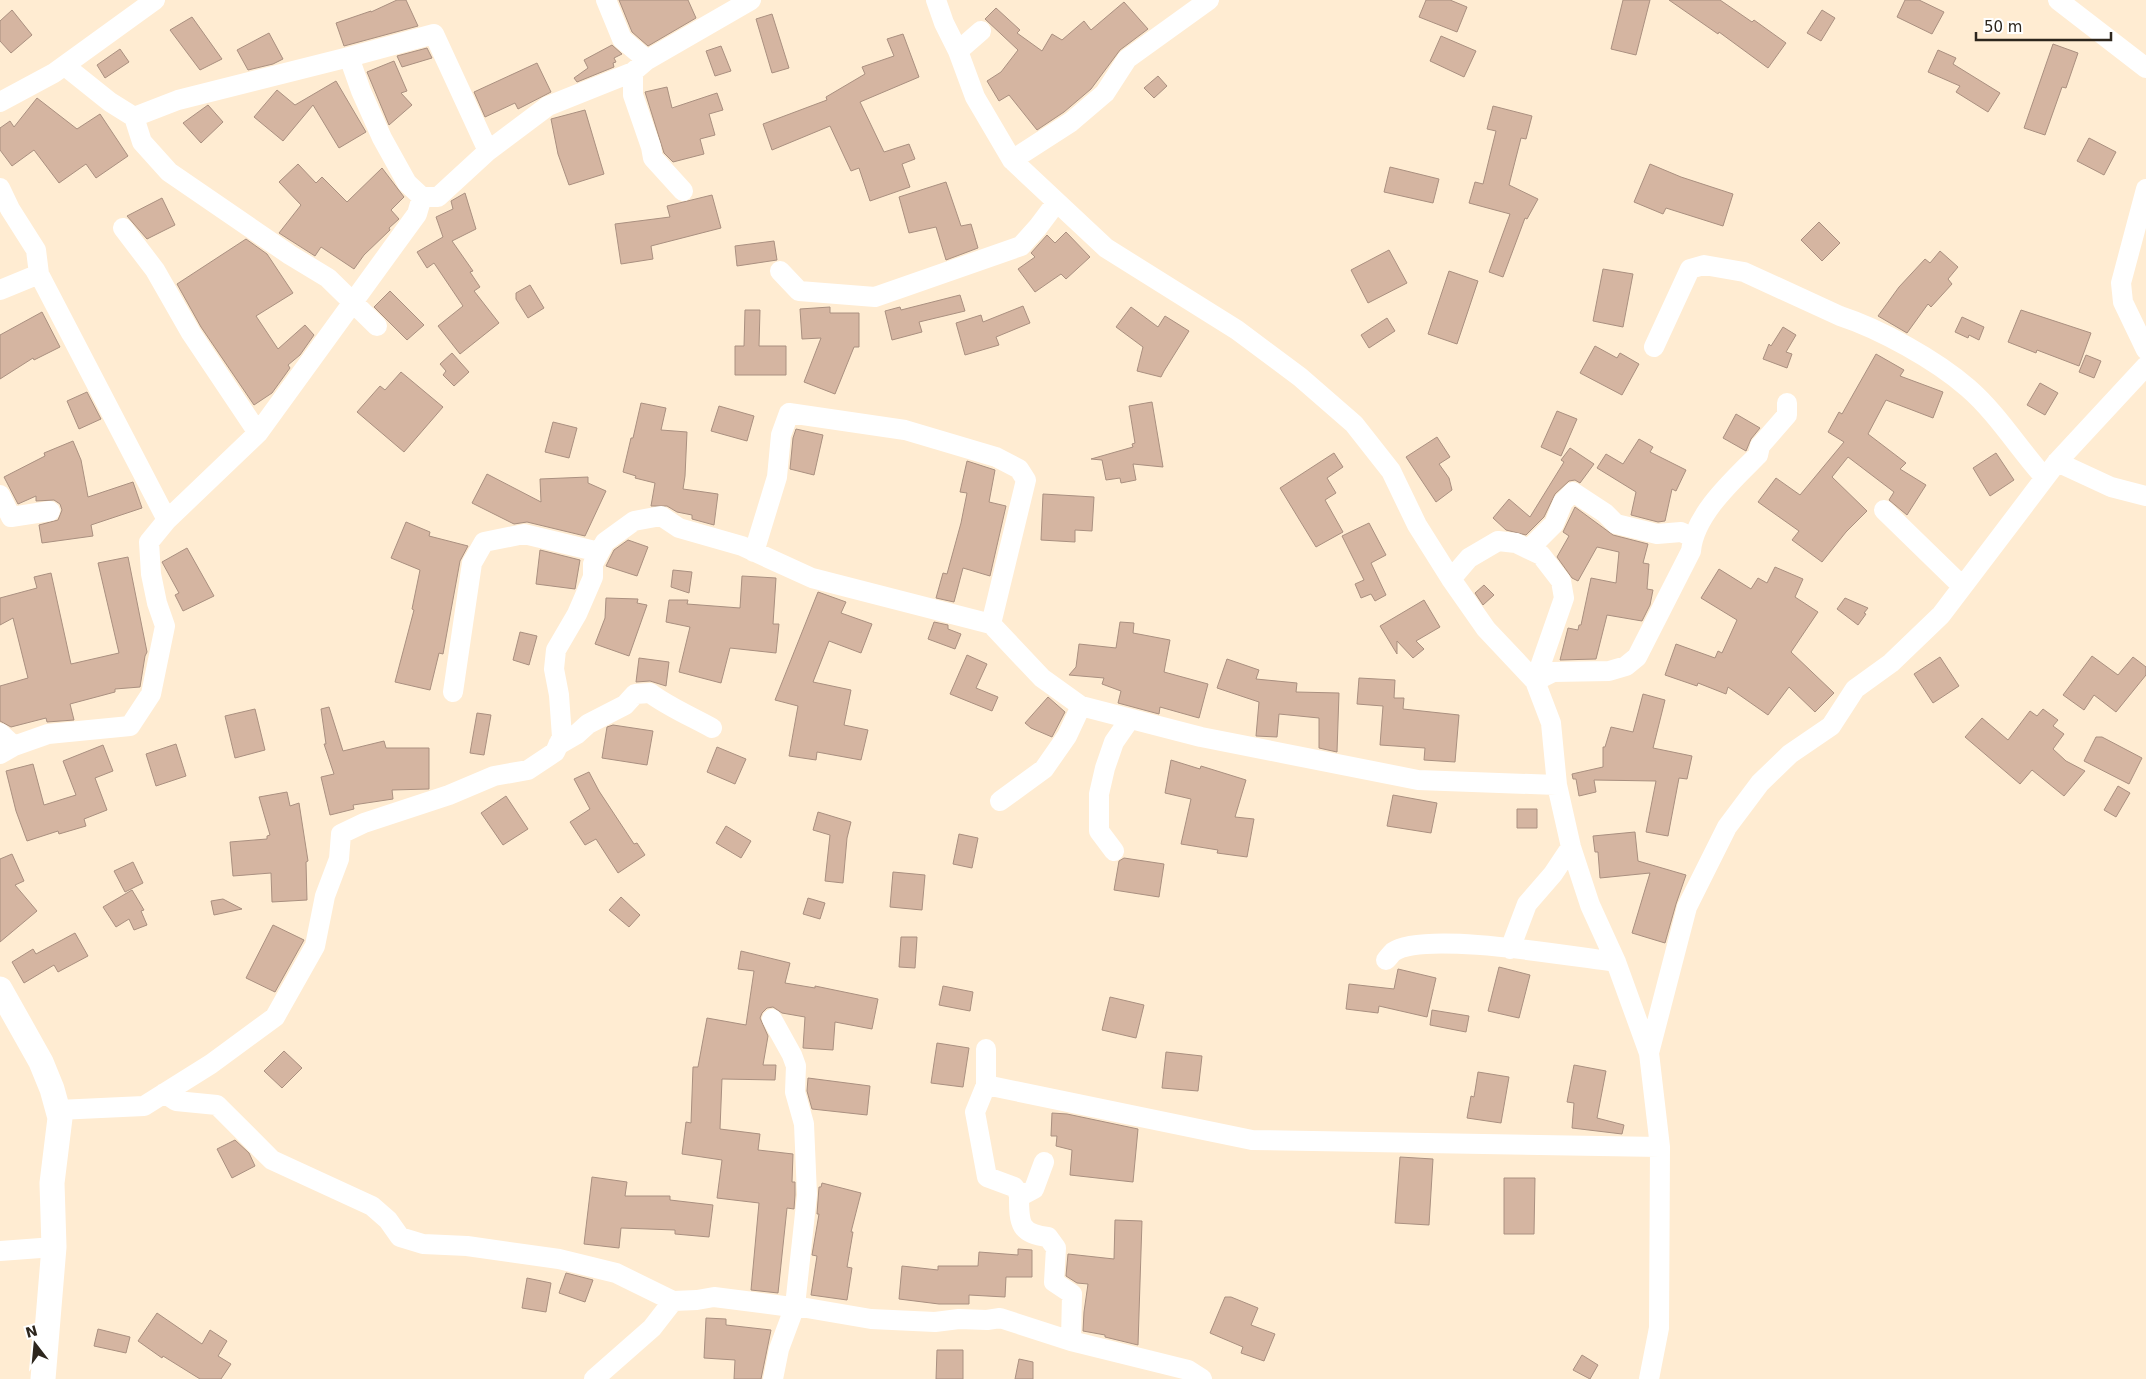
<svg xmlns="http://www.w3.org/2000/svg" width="2146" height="1379" viewBox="0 0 2146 1379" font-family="'DejaVu Sans',sans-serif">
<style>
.building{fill:#d5b5a1;stroke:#aa9080}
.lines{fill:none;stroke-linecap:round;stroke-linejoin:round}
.minor{stroke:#fff;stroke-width:20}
.tertiary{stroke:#fff;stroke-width:25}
</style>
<rect width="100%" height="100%" fill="#ffecd2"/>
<path class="building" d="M397 0H406L418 26 344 46 336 23 371 11V12Z
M619 0H688L696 18 648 46 632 32Z
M1426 0H1450L1467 7 1457 32 1419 17Z
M1623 0H1650L1636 55 1611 49Z
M1669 0H1720L1752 22 1754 20 1786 43 1768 68 1719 32 1718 34Z
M1905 0H1919L1944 12 1932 34 1897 17Z
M1124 2 1148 29 1120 50 1091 89 1064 112 1037 130 1009 95 999 101 987 81 1001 72 1018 50 985 19 996 8 1020 30 1017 33 1042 51 1052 34 1062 40 1084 21 1091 30Z
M12 10 32 35 11 53 0 41V21Z
M1822 10 1835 18 1821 41 1807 33Z
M772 14 789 68 772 73 756 19Z
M192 17 222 59 200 70 170 30Z
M269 33 283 59 273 64 248 70 237 50Z
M903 34 919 77 860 102 884 152 909 144 915 159 902 164 910 187 870 201 859 168 851 171 830 126 772 150 763 124 827 100 826 97 865 74 862 67 894 56 887 39Z
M1441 36 1476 51 1464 77 1430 61Z
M2053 44 2078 53 2066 88 2062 87 2045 135 2024 128Z
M612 45 622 54 614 58 616 62 613 63 614 67 577 82 574 78 588 68 584 60Z
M721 46 731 71 715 76 706 51Z
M427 48 432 58 402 67 397 56Z
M120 49 129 62 105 78 97 65Z
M1938 50 1956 58 1953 64 2000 93 1988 112 1956 92 1960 86 1928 72Z
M394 61 407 91 401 93 412 105 389 125 367 72Z
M537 63 551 92 518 109 515 103 485 117 474 92Z
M1158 76 1167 86 1154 98 1144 88Z
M336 81 366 132 339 148 313 105 283 141 254 117 277 90 295 105Z
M667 87 672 108 717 93 723 110 709 114 715 135 700 139 704 154 673 162 664 153 645 92Z
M37 98 77 129 100 114 128 156 96 178 86 164 59 183 34 150 12 166 0 150V128L10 121 14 127Z
M208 105 223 122 201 143 183 123Z
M1493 106 1532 116 1526 139 1521 138 1509 185 1538 199 1527 219 1525 218 1503 277 1489 272 1510 214 1469 203 1475 182 1483 184 1496 131 1487 129Z
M585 110 604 174 569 185 558 154 551 119Z
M2089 138 2116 152 2104 175 2077 161Z
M298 164 316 183 322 177 347 202 382 168 404 197 391 210 399 219 389 228 390 230 364 255 354 269 321 247 315 256 279 233 301 205 279 182Z
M1650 164 1681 177 1733 194 1723 226 1666 208 1663 214 1634 202Z
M1390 167 1439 179 1433 203 1384 192Z
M946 182 961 226 971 224 978 248 946 260 936 227 909 233 899 197Z
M465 193 476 229 452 241 473 271 470 272 480 287 474 291 499 323 460 354 438 326 463 306 434 263 427 268 417 252 443 237 436 217 453 209 451 201Z
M712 195 721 228 651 246 653 259 621 264 615 224 670 217 667 206Z
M162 198 175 225 147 239 127 216Z
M1819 222 1840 243 1822 261 1801 240Z
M1066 232 1090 257 1066 279 1061 274 1035 292 1018 269 1035 257 1031 253 1047 235 1055 243Z
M246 239 267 254 293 293 256 316 278 349 305 325 314 335 300 355 288 365 290 368 272 393 254 405 201 327 177 284Z
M774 241 777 260 737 266 735 246Z
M1389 250 1407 283 1368 303 1351 270Z
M1940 251 1958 267 1948 279 1952 284 1931 307 1928 304 1907 333 1878 316 1899 287 1925 259 1930 263Z
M1603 269 1633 274 1623 327 1593 321Z
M1449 271 1478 281 1457 344 1428 334Z
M530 285 544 308 528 318 516 299V293Z
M390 291 424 325 407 340 374 307Z
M960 295 965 311 919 322 922 332 892 340 885 311 900 307 901 310Z
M1023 306 1030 323 996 337 999 345 965 355 956 323 981 315 983 322Z
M830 307V313H859V347H854L835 394 804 382 821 338 802 339 800 309Z
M1131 307 1158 327 1165 316 1189 331 1164 371 1161 377 1137 371 1143 347 1116 327Z
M745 310H760L759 346H786V375H735V346H744Z
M2021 310 2091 333 2079 366 2037 350 2036 353 2008 342Z
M42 312 60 347 34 360 33 358 0 379V335Z
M1962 317 1984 327 1979 340 1969 335 1968 338 1955 332Z
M1387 318 1395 331 1369 348 1361 335Z
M1783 327 1796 335 1786 352 1792 354 1787 368 1763 359 1769 344 1771 346Z
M1595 346 1617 358 1620 353 1639 364 1622 395 1580 373Z
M452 353 469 372 454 386 443 375 446 371 440 364Z
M1876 354 1904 370 1900 376 1943 392 1933 418 1886 400 1868 434 1906 463 1900 469 1926 485 1907 515 1889 500 1894 492 1848 457 1832 477 1867 511 1846 532 1822 562 1792 540 1799 531 1758 502 1776 478 1800 495 1844 442 1828 432 1839 412 1842 414Z
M2086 355 2101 361 2094 378 2079 372Z
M401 372 443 407 404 452 357 412 380 386 385 390Z
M2040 383 2058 393 2045 415 2027 405Z
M87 392 101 419 79 429 67 401Z
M1152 402 1163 467 1133 464 1136 480 1121 483 1120 478 1106 480 1102 460 1091 459 1133 447 1132 444 1135 443 1129 406Z
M641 403 666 408 661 430 687 432 685 476 683 489 718 494 714 525 692 519V515L677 512 667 506H651L655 483 635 478 636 476 623 472 631 438H633Z
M719 406 754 416 747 441 711 431Z
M1557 411 1577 419 1561 456 1541 447Z
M1736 414 1760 428 1751 439 1746 451 1723 438Z
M553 422 577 428 569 458 545 452Z
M796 429 823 435 814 475 790 469 793 438Z
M1437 437 1450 457 1439 464 1449 478 1452 490 1436 502 1406 457Z
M1639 439 1653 447 1650 452 1686 470 1676 491 1672 489 1665 521 1658 522 1631 515 1636 492 1597 468 1606 454 1623 464Z
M73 441 81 460 88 497 133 482 142 508 91 525 93 536 42 543 39 525 58 520 62 510 60 504 54 500 36 501V496L18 504 4 477 45 456 44 453Z
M1570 448 1594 464 1580 483 1575 480 1569 481 1555 494 1544 517 1526 535 1506 530 1493 518 1509 499 1530 517 1564 462 1561 460Z
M1334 453 1343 467 1327 478 1336 493 1325 500 1343 532 1316 547 1280 488Z
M1996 453 2014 480 1990 496 1973 468Z
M967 461 995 470 989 502 1006 506 990 576 963 568 954 602 936 598 943 573 947 574 961 523 967 493 960 492Z
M487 474 541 502 540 479 588 477V483L606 491 585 536 527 522 514 524 472 503Z
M1043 494 1094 497 1092 531 1075 530V542L1041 540Z
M1575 507 1613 535 1648 544 1643 563 1649 564 1647 589 1653 590 1650 605 1642 621 1607 615 1596 659 1560 660 1568 628 1578 630 1579 625H1581L1591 578 1616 583 1619 552 1597 547 1578 581 1572 578 1557 557 1569 536 1563 532Z
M406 522 430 532 429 536 468 546 460 561 443 654 439 653 430 690 395 682 414 610 412 609 420 570 391 558Z
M1369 523 1386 555 1371 563 1386 595 1375 601 1371 594 1361 598 1355 584 1364 580 1342 536Z
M628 540 648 547 637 576 606 566 614 550Z
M187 548 214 596 183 611 175 595 179 593 162 562Z
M540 550 580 560 575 589 536 584Z
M128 557 147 652 145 656 140 687 115 689V692L70 704 74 720 47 722 46 718 11 727 0 721V686L28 678 13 618 0 625V598L37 588 34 577 51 573 71 664 119 653 98 563Z
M1775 567 1803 579 1795 597 1818 612 1791 652 1834 693 1815 712 1789 687 1768 715 1728 687 1726 694 1698 683 1697 686 1665 675 1676 644 1715 658 1718 651 1722 653 1737 620 1701 598 1719 569 1751 589 1758 578 1767 583Z
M673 570 692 572 689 593 671 587Z
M742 576 776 578 773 624H779L776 653 730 648 721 683 679 672 690 627 666 622 669 600H688L687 604 740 608Z
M1484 585 1494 595 1483 605 1475 593Z
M818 592 846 602 841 613 872 624 861 653 829 641 813 682 851 690 844 725 868 730 861 760 817 752 816 760 789 756 798 706 775 700Z
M606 598 638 599 637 603 647 605 629 656 595 644 605 618Z
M1845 598 1868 608 1864 613 1866 614 1858 625 1837 609Z
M1424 600 1440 627 1416 641 1424 649 1413 658 1397 641V654L1380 626Z
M934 622 948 625V629L961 634 955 649 928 639Z
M1120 622 1134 623 1133 633 1170 640 1164 672 1208 684 1199 718 1160 707 1159 714 1118 703 1121 691 1102 684 1104 678 1069 675 1076 667 1079 644 1116 648Z
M520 632 537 636 529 665 513 660Z
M967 655 987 664 976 688 998 697 992 711 950 694Z
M2092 656 2118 675 2133 657 2146 667V675L2116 712 2094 695 2084 710 2063 695Z
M1940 657 1959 686 1933 703 1914 674Z
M639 658 669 662 666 686 650 681 636 682Z
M1227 659 1259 670 1256 679 1297 683 1296 692 1339 693 1337 752 1319 748V718L1279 714 1277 737 1256 736 1259 702 1217 688Z
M1359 678 1395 680 1394 698H1404L1403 709 1459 715 1455 762 1424 760 1425 748 1380 745 1383 706 1357 704Z
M1643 694 1665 700 1653 748 1692 756 1687 779 1679 778 1668 836 1646 832 1656 781 1594 780 1596 792 1579 796 1576 779H1573L1572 774 1603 767V747H1605L1611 727 1633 732Z
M1048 697 1065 712 1052 737 1031 728 1025 723Z
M329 707 343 751 384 741 386 748H429V789L392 790 393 799 353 805 354 809 330 815 321 777 334 774 324 744H326L321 709Z
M255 709 265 750 235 758 225 716Z
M2043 709 2058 720 2053 726 2064 734 2053 749 2066 761 2085 771 2064 796 2032 770 2020 784 1965 737 1982 718 2008 740 2030 711 2037 716Z
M477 713 491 715 484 755 470 753Z
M613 725 653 731 647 765 602 758 607 727Z
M2096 737H2102L2142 758 2129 784 2084 761Z
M176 744 186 776 156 786 146 754Z
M103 745 113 771 95 778 107 810 84 819 86 826 59 834 58 831 27 841 16 811 6 771 33 764 44 805 76 795 63 761Z
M717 747 746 759 735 784 707 772Z
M1171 760 1200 769 1201 766 1246 780 1235 817 1254 819 1247 857 1217 853 1218 850 1181 844 1191 799 1165 793Z
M589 772 599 791 634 844 637 843 645 855 618 873 596 839 585 845 570 822 590 809 574 779Z
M2118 786 2130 793 2116 817 2104 810Z
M287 792 290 806 299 803 308 861 306 862 307 900 272 902 271 873 233 876 230 842 267 839V836L270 835 259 797Z
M1393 795 1437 803 1431 833 1387 826Z
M506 796 528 829 503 845 481 813Z
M1517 809H1537V828H1517Z
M818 812 851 822 847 838 843 883 825 881 830 835 813 830Z
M726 826 751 841 741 858 716 843Z
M1635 832 1638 861 1686 875 1676 904 1665 943 1632 933 1650 873 1600 878 1598 852H1595L1593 836Z
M959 834 978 838 972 868 953 864Z
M12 854 24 881 15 885 37 911 0 942V859Z
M1124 858 1164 864 1159 897 1114 890 1119 861Z
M133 862 143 883 125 892 114 871Z
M893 872 925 875 922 910 890 907Z
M132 890 144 910 141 911 147 925 134 930 129 919 116 927 103 907Z
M621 897 640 915 629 927 609 910Z
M808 898 825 903 820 919 803 914Z
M223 899 242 909 214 915 211 901Z
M273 925 304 940 275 992 246 978Z
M75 933 88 956 58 972 54 965 24 983 12 962 33 949 36 954Z
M901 937H917L915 968 899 967Z
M741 951 790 963 785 983 815 988V986L878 999 872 1029 835 1022 833 1050 803 1048 805 1017 782 1013 773 1007 767 1008 762 1013 760 1018 768 1036 763 1065H776L775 1080 722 1079 720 1129 760 1134 758 1150 793 1154 792 1182H795V1195L794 1209 787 1208 778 1293 751 1290 759 1203 717 1198 722 1160 682 1154 686 1122 691 1123 693 1067H698L707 1018 746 1025 754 971 738 969Z
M1499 967 1530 975 1519 1018 1488 1011Z
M1398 969 1436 978 1427 1017 1379 1006 1378 1013 1346 1009 1349 984 1394 989Z
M943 986 973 992 970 1011 939 1005Z
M1110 997 1144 1005 1136 1038 1102 1030Z
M1432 1010 1469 1016 1466 1032 1430 1025Z
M937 1043 969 1048 963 1087 931 1083Z
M284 1051 302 1068 282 1088 264 1071Z
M1166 1052 1202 1056 1198 1091 1162 1088Z
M1574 1065 1606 1071 1597 1118 1624 1125 1622 1134 1572 1128 1574 1103 1567 1102Z
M1478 1072 1509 1077 1501 1123 1467 1118 1471 1096 1474 1097Z
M808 1078 870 1086 867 1115 812 1109 807 1091Z
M1052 1113 1067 1114 1138 1129 1133 1182 1070 1175 1072 1150 1056 1146 1057 1136H1051Z
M235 1140 249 1153 255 1166 232 1178 217 1149Z
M1400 1157 1433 1159 1429 1225 1395 1223Z
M592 1177 627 1182 625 1196H670V1200L713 1205 709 1237 675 1234V1230L621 1228 619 1248 584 1244Z
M1504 1178H1535L1534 1234H1504Z
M822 1183 861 1193 851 1232H853L847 1267 852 1268 847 1300 811 1295 817 1256 812 1255 819 1214H817L819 1187H821Z
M1115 1220 1142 1221 1138 1345 1105 1337V1335L1083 1331 1084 1312 1088 1284 1077 1283 1066 1276 1068 1254 1114 1259Z
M1018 1249 1032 1250V1277H1006L1005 1297 969 1295V1304H939L899 1299 902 1266 938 1270V1266H978L979 1252 1018 1255Z
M566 1273 593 1280 585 1302 559 1293Z
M527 1278 551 1283 546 1312 522 1308Z
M1225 1297H1231L1258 1308 1251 1325 1275 1334 1264 1361 1241 1353 1243 1347 1210 1333Z
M157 1313 202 1344 210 1330 227 1341 218 1356 231 1364 221 1379H200L163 1356 162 1358 138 1341Z
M706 1318 726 1319V1325L771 1330 761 1379H734L735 1360 704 1358Z
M98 1329 130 1337 126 1353 94 1346Z
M937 1350H963V1379H936Z
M1582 1355 1598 1365 1590 1379 1573 1370Z
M1019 1359 1033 1362V1379H1015Z"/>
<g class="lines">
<path class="minor" d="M606 0 622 39 647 60
M936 0 944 23 958 51 975 97 1012 160 1106 248 1237 330 1300 377 1354 424 1391 471 1417 525 1451 579 1486 629 1535 681 1551 723 1557 785 1571 847 1590 905 1616 962 1649 1053 1660 1147 1659 1328 1649 1379
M2058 0 2146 68
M958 51 981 31
M349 57 361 91 382 138 407 183 422 197H438L488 151 548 106 633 72 647 60 751 0
M65 66 110 102 134 117 142 142 169 172 290 255 328 278 377 326
M633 72V95L651 147 653 158 683 191
M0 102 54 73 155 0
M134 117 178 100 349 57 434 34 488 151
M1012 160 1071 122 1105 93 1127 59 1209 0
M0 188 10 209 36 250 39 274 0 290
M2146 189 2121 283 2123 302 2146 350
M123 228 155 270 191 333 258 433
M780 271 799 291 875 297 1021 246 1038 227 1056 203
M39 274 167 520
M1654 347 1690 269 1704 265 1744 272 1840 316C1880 329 1936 360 1968 388 1997 413 2019 449 2045 478
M2057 462 2111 487 2146 496
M0 495 11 517 50 511
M1884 510 1962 586
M1529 549 1554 524 1563 502 1573 492 1605 513 1616 524 1657 534 1681 532 1692 537
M754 552 777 477 781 435 789 413 905 430 996 457 1019 469 1026 480 991 624
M1451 579 1469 558 1498 541 1516 543 1541 555 1561 581 1564 598 1535 681
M1535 681 1553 672 1609 671 1626 666 1637 657 1691 551C1694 515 1733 480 1758 455L1760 446 1787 415V403
M453 692 472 563 484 542 524 534 599 552
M0 733 14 746
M558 745 577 734 588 724 625 705 635 694 650 693C667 706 692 717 712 728
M0 754 14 746 48 734 130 726 151 694 165 626 157 603 151 574 149 542 167 520 258 433 417 214 422 197
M1000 801 1044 769 1067 736 1081 706
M1114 851 1099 831V794L1105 768 1114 742 1130 719
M1510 949 1527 904 1553 874 1571 847
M1386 960C1388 958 1391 954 1393 952 1424 930 1574 957 1616 962
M986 1049V1085L975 1112 987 1177 1014 1187 1021 1196
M1649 1053 1687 907 1727 827 1760 783 1790 754 1831 726 1855 689 1891 663 1941 615 2057 462 2146 366
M986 1085 1252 1140 1660 1147
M164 1093 176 1101 217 1105 272 1160 372 1206 388 1220 400 1237 423 1244 467 1246 559 1259 616 1273 673 1301
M58 1110 144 1106 211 1064 275 1017 315 946 325 896 339 859 341 834 364 823 449 795 494 776 528 770 555 752 562 737 559 695 554 669 556 650 577 614 593 577V564L605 542 634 521 661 516 679 528 742 546 812 578 991 624 1042 678 1081 706 1201 737 1418 780 1557 785
M1044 1162 1034 1189 1019 1197C1019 1224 1020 1234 1048 1237L1056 1248 1054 1282 1072 1294 1071 1341
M0 1251 54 1247
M594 1379 652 1328 673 1301 697 1300 714 1297 784 1306H795L807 1195 804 1124 795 1092 796 1066 792 1055 772 1019
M773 1379 779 1349 795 1306 871 1319 935 1322 959 1319 987 1320 1000 1318 1071 1341 1188 1370 1202 1379"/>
<path class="tertiary" d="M0 989 41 1062 52 1089 60 1118 52 1183 54 1247 43 1379"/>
</g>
<g transform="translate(35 1344) rotate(344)" stroke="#ffffff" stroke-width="4" paint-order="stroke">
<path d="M0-4L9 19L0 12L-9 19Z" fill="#2d261d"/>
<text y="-8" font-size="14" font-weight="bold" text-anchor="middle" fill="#2d261d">N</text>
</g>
<path d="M1976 32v8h135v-8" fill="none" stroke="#2d261d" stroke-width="2.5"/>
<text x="1984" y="32" font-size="15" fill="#2d261d" stroke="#ffffff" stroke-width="4" paint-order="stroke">50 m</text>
</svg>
